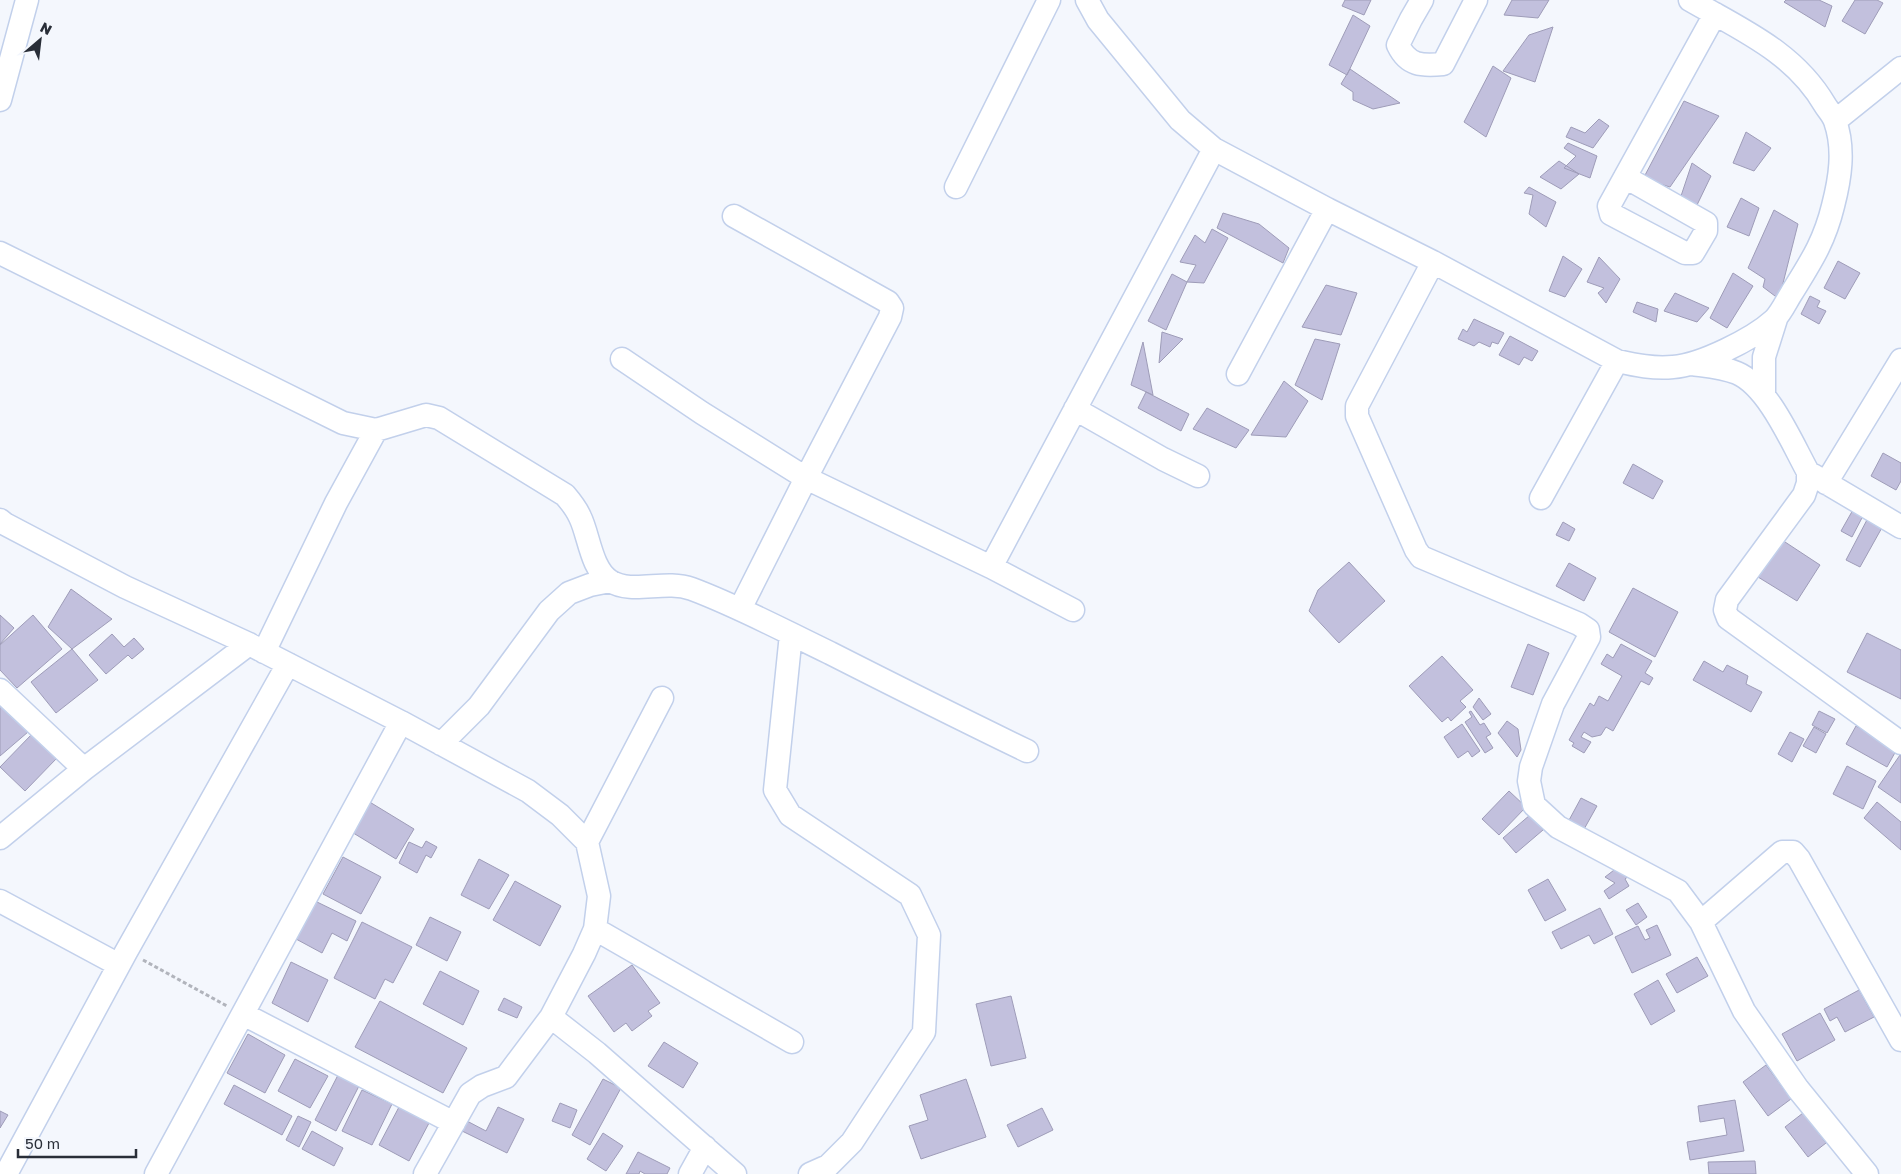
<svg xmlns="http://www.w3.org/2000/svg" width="1901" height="1174" viewBox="0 0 1901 1174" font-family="'Golos Text',sans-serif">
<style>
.building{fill:#c2c0dd;stroke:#9e9cb8}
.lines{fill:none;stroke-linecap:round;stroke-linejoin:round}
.minor-casing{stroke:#c2d0eb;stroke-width:25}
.path{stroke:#b1b4bc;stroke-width:3;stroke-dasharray:4 2.5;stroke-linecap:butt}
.minor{stroke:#fff;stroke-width:22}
</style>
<rect width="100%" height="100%" fill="#f4f7fd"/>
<path class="building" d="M1345 0H1371L1364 15 1342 6Z
M1512 0H1549L1538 18 1504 15Z
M1786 0H1819L1832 6 1825 27 1784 2Z
M1855 0H1877L1883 3 1865 34 1842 21Z
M1353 15 1370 26 1347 75 1329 65Z
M1553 27 1535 82 1503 71 1529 35Z
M1493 66 1511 78 1486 137 1464 122Z
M1350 69 1400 103 1373 109 1353 100V92L1341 84Z
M1684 101 1719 116 1670 187 1643 179Z
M1599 119 1609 126 1593 148 1566 137 1571 127 1585 133Z
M1746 132 1771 148 1754 171 1733 163Z
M1568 143 1597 156 1590 178 1564 168 1576 156 1564 148Z
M1559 161 1579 174 1561 189 1540 177Z
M1692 163 1711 176 1697 205 1681 196Z
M1529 187 1556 202 1546 227 1529 214 1533 195 1524 193Z
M1741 198 1759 208 1749 236 1727 227Z
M1774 210 1798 224 1779 299 1763 287 1765 279 1748 268Z
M1223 213 1259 224 1289 248 1283 263 1217 228Z
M1212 229 1228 238 1204 283 1187 282 1196 265 1180 262 1195 235 1205 243Z
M1563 256 1582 269 1565 297 1549 291Z
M1599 257 1620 279 1606 303 1598 293 1604 288 1587 282Z
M1838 261 1860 273 1845 299 1824 288Z
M1733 273 1753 286 1727 328 1710 318Z
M1172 274 1187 282 1166 330 1148 321Z
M1326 285 1357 293 1341 335 1302 327Z
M1675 293 1709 308 1697 322 1664 311Z
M1810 296 1820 301 1817 307 1826 311 1819 324 1801 314Z
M1637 302 1658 309 1656 322 1633 312Z
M1474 319 1504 333 1498 344 1492 342 1490 347 1479 342 1474 346 1458 339 1463 329 1467 332Z
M1162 332 1183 339 1159 363Z
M1510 336 1538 351 1532 361 1524 357 1519 365 1499 355Z
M1315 339 1340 344 1322 400 1295 385Z
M1143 342 1153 395 1131 385Z
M1284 381 1308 401 1286 437 1251 435Z
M1146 392 1189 414 1181 431 1138 408Z
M1207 408 1249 430 1236 448 1193 429Z
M1883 453 1901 463V481L1896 490 1871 476Z
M1633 464 1663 481 1653 499 1623 483Z
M1854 508 1864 514 1852 537 1841 531Z
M1869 516 1884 524 1860 567 1846 560Z
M1563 522 1575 529 1569 541 1556 535Z
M1782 540 1820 565 1797 601 1758 577Z
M1349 562 1385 601 1339 643 1309 611 1318 590Z
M1569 563 1596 578 1584 601 1556 586Z
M1633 588 1678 612 1655 657 1609 632Z
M71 589 112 619 72 649 48 627Z
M0 615 14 628 0 644Z
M33 615 62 649 17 688 0 670V645Z
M1867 633 1901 650V699L1847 672Z
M112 634 124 647 134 638 144 649 132 659 128 655 106 674 89 655Z
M1528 644 1549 653 1533 695 1511 687Z
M1621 644 1652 661 1645 673 1653 678 1649 685 1641 681 1613 731 1606 727 1601 735 1592 737 1584 732 1581 737 1591 742 1584 753 1572 746 1574 743 1569 740 1590 703 1594 706 1599 696 1608 701 1622 676 1601 664 1607 654 1613 658Z
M72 649 98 680 56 713 31 682Z
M1442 656 1473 690 1460 701 1466 707 1451 721 1448 717 1442 722 1409 686Z
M1704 661 1723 672 1727 665 1748 676 1746 684 1762 692 1751 712 1693 680Z
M1479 698 1491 714 1483 720 1473 707Z
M0 703 28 732 0 756Z
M1471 711 1480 725 1484 723 1491 734 1486 737 1493 748 1485 753 1465 722 1472 717 1469 712Z
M1819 711 1835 719 1827 733 1812 725Z
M1507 721 1518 729 1521 750 1517 757 1498 733Z
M1462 724 1480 751 1472 757 1468 751 1458 758 1444 737Z
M1856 726 1897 749 1887 767 1846 744Z
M1814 727 1826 734 1816 753 1803 746Z
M1790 732 1804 739 1792 762 1778 754Z
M32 734 57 758 25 791 0 767Z
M1900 755 1901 756V803L1878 787Z
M1847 766 1876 781 1863 809 1833 794Z
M1509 791 1526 807 1499 835 1482 819Z
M1581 798 1597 806 1583 831 1568 822Z
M368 801 414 829 396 859 350 831Z
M1877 802 1901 822V850L1864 818Z
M1530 815 1543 830 1516 853 1503 838Z
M426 841 437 847 431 858 426 855 417 873 399 863 409 842 422 848Z
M343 857 381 877 361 914 323 894Z
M479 859 509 875 489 909 461 895Z
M1618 867 1630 875 1625 879 1629 886 1609 899 1604 891 1615 883 1605 877Z
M1548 879 1566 910 1545 921 1528 890Z
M515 881 561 906 540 946 493 920Z
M315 901 356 921 347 941 332 933 322 953 296 939Z
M1638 903 1647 917 1636 925 1626 910Z
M1600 908 1613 934 1594 944 1589 935 1561 949 1552 932Z
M430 917 461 932 447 961 416 945Z
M362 922 412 947 393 983 385 979 375 999 334 978Z
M1657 925 1671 955 1632 973 1615 937 1638 926 1645 940 1650 938 1646 930Z
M1697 957 1708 976 1677 993 1666 974Z
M291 962 328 980 308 1022 272 1003Z
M632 965 660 1003 648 1011 652 1016 632 1031 626 1023 614 1032 588 996Z
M440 971 479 991 463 1025 423 1004Z
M1658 980 1675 1011 1651 1025 1634 994Z
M1859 990 1874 1017 1845 1032 1837 1017 1830 1021 1824 1009Z
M1011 996 1026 1058 991 1066 976 1004Z
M504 998 522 1007 517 1018 498 1010Z
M380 1001 467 1048 443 1093 355 1047Z
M1820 1013 1835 1040 1797 1061 1782 1034Z
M248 1034 285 1055 265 1093 227 1073Z
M664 1042 698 1063 683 1088 648 1066Z
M295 1059 328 1076 310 1108 278 1091Z
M1766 1065 1791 1099 1768 1116 1743 1082Z
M338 1075 359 1086 336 1131 315 1120Z
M603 1079 621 1088 590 1145 572 1135Z
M966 1079 986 1137 921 1159 909 1126 928 1120 920 1095Z
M234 1085 292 1116 282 1135 224 1104Z
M362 1090 392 1104 372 1145 342 1131Z
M1735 1100 1744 1151 1690 1160 1687 1142 1727 1135 1724 1118 1700 1122 1698 1106Z
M560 1103 577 1110 570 1128 552 1121Z
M399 1107 429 1123 409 1161 379 1145Z
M498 1107 524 1119 507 1153 460 1130 465 1120 486 1131Z
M1042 1108 1053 1130 1018 1147 1007 1125Z
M0 1111 8 1115 0 1128Z
M1803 1113 1826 1143 1808 1157 1785 1127Z
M298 1116 311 1122 299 1147 286 1140Z
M312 1131 343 1148 334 1166 302 1149Z
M603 1133 623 1146 606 1171 587 1159Z
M638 1152 670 1168 667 1174H645L640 1171 639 1174H626Z
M1755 1161 1756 1174H1709L1708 1162Z"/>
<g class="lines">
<g class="minor-casing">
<path id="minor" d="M1087 0 1098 20 1180 120 1214 149 1327 209 1433 262 1617 361C1635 365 1654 369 1673 367 1701 365 1753 339 1774 320 1781 313 1786 302 1791 294 1810 263 1824 243 1833 206 1840 179 1845 149 1835 121 1833 115 1828 110 1825 105 1794 52 1742 30 1690 0
M1422 0 1411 19 1398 45C1408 66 1422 66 1443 64L1476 0
M0 100 27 0
M1835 121 1901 68
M1625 177 1706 223V231L1693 253H1685L1611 214 1609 206 1715 14
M956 187 1049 0
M734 216 888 302 892 308 890 317 806 478 740 609
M0 253 343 423 376 430 426 415 439 418 565 495C571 502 576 508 580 517 589 535 591 569 610 581 633 595 664 579 692 589 740 607 784 631 830 653 895 686 961 719 1027 751
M1433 262 1357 406V416L1416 550 1421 557 1579 624 1588 630 1589 637 1553 704 1531 767 1529 781 1534 805 1558 827 1678 891 1701 922 1744 1011 1798 1089 1867 1174
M622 359 702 413 806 478 991 567 1073 610
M1692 364C1707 366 1723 367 1737 373 1768 386 1792 443 1808 472V483L1804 495 1727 600 1725 610 1728 618 1901 743
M1238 374 1327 209
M1764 393V357L1776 319
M1075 409 1163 459 1198 476
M1813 475 1901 527
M1826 483 1901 360
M1541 498 1617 361
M0 520 5 524 125 587 249 644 401 722 528 791 560 815 587 842 599 896 595 929 584 954 551 1017 597 1053 735 1174
M991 567 1214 149
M791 634 775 790 790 815 910 895 929 935 924 1032 852 1142 828 1166 810 1174
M264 652 336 503 376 430
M0 690 84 769
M441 744 479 706 549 611 569 593 590 585 610 581
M0 838 84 769 249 644
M587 842 662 698
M0 901 119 965
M1701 922 1782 852H1793L1799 859 1901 1040
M595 929 792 1042
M243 1014 454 1123
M6 1174 126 952 288 664
M156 1174 401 722
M425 1174 470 1094 482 1086 506 1077 551 1017
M690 1174 705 1147"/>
</g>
<path class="path" d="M143 960 227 1006"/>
<use href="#minor" class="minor"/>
</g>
<g transform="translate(40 40) rotate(28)" stroke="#f4f7fd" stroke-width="4" paint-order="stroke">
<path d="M0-4L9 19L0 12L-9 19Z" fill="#292e38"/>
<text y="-8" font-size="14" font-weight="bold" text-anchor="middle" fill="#292e38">N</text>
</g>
<path d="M18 1149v8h118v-8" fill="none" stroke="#292e38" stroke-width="2.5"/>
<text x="25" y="1149" font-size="15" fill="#292e38" stroke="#f4f7fd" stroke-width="4" paint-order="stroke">50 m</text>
</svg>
